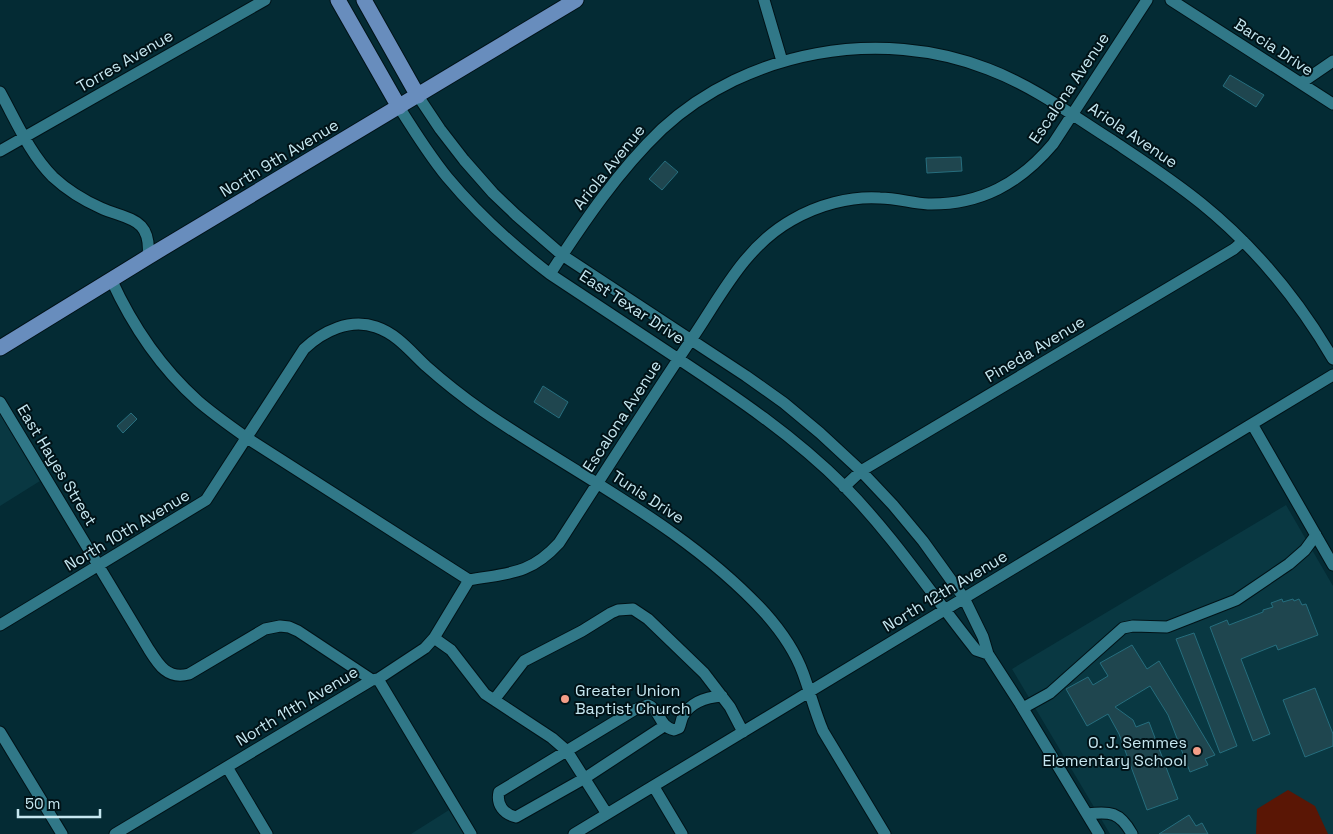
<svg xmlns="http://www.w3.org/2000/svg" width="1333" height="834" viewBox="0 0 1333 834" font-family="'Space Grotesk',sans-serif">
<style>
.built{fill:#093842}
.green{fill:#5a1605}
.building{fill:#1f464f;stroke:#266e7e}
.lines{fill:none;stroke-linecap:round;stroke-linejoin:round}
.minor-casing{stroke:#001217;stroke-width:13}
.major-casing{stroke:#001217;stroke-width:17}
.minor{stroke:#317888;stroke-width:11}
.major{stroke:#688dbd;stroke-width:15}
.poi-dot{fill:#f49e88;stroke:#001217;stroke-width:2}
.labels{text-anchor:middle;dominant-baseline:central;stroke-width:4;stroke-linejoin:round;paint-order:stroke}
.street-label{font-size:16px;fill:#c6e7f0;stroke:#001217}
.poi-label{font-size:16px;fill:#c6e7f0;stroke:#001217;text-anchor:start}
</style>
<rect width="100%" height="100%" fill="#042b34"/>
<path class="built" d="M0 414 40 481 0 506Z
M1286 505 1333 586V834H1110L1012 669Z
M449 810 464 834H411Z"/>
<path class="green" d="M1288 790 1315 806 1328 834H1256L1257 809Z"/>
<path class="building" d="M1230 75 1264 95 1256 107 1223 86Z
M961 157 962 171 927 173 926 158Z
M665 161 678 172 662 190 649 179Z
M543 386 568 402 559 418 534 402Z
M131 413 137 419 123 433 117 426Z
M1282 599 1283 602 1293 599 1294 601 1299 599 1302 605 1306 604 1318 635 1278 650 1276 645 1241 659 1270 734 1253 741 1210 627 1227 620 1229 625 1263 612V610L1273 607 1271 603Z
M1194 633 1237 746 1220 753 1176 639Z
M1132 645 1147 669 1159 661 1215 755 1205 759 1208 765 1190 772 1168 715 1150 686 1115 707 1133 720 1136 727 1149 722 1178 799 1147 810 1119 734 1108 714 1087 726 1066 689 1088 677 1093 685 1108 676 1100 663Z
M1315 688 1333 734V746L1305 757 1283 700Z
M1189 815 1196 826 1202 823 1208 834H1159Z"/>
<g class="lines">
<g class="minor-casing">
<path id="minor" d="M764 0 782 61
M1171 0 1333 104
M1301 83 1333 61
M0 92C16 121 30 154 53 177 67 190 83 200 101 208 128 220 152 217 148 257
M418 96 440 129 464 160 493 193 516 215 562 255 746 376 784 403 820 433 861 471 893 505 923 541 964 598 983 637 988 654 1019 702 1099 834
M399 107C414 131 429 155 447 177 477 213 512 245 550 274 592 302 634 330 677 358 736 397 794 436 845 487 894 537 932 595 976 650L988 654
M0 151 265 0
M550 274C583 223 618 171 662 129 748 50 880 27 988 69 1033 86 1072 115 1113 141 1143 161 1174 181 1202 204 1255 247 1299 301 1333 359
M111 279C132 325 160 367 198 401 213 414 230 426 247 438L469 580C508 573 530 575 559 543 603 475 646 407 691 340 721 296 744 247 792 220 818 205 850 196 880 198 896 198 912 203 928 204 981 205 1020 183 1053 144L1147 0
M0 402 148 648C158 664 167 680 189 674L265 629 280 626 289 627 298 631 372 680
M1252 424 1333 565
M844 487 861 471 1234 249 1243 241
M0 625 206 500 304 349C323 331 350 318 376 327 397 334 410 351 426 366 444 382 463 397 483 411 578 476 686 527 765 613 781 631 795 651 803 673 810 692 815 712 823 731L885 834
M434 638 451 650 485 694 552 738 567 751 607 814
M378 679 471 834
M494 700 524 661 582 631 611 613 618 610 633 609 648 619 704 673 730 707 743 732
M1023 708 1050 693 1123 628 1133 626 1167 627 1236 600 1289 564 1305 550 1316 535
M664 726 585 778 516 817C504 814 496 805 499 792L634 710 648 705C661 710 658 726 674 730L679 728C681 724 681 720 683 716 691 702 707 697 722 696
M0 732 62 834
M227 767 267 834
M654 787 682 834
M1087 814C1110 811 1120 812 1132 834
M115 834 372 680 378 679 425 648 434 638 469 580
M574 834 1333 375"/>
</g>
<g class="major-casing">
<path id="major" d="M338 0 399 107
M364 0 418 96
M0 348 148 257 576 0"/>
</g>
<use href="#minor" class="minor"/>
<use href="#major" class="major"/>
</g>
<g class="poi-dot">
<circle cx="565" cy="699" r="5"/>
<circle cx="1197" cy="751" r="5"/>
</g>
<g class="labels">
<g class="street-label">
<text transform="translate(1274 47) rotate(33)">Barcia Drive</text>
<text transform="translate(125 61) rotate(-30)">Torres Avenue</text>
<text transform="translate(1069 88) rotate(-56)">Escalona Avenue</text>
<text transform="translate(1133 135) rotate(34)">Ariola Avenue</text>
<text transform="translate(279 158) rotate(-31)">North 9th Avenue</text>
<text transform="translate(609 167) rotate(-51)">Ariola Avenue</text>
<text transform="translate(632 307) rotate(33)">East Texar Drive</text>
<text transform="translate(1035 349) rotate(-31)">Pineda Avenue</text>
<text transform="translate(622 416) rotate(-57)">Escalona Avenue</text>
<text transform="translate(57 465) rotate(59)">East Hayes Street</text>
<text transform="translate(648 497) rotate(33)">Tunis Drive</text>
<text transform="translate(127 530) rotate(-31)">North 10th Avenue</text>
<text transform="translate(945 591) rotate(-31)">North 12th Avenue</text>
<text transform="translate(297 706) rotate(-31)">North 11th Avenue</text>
</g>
<g class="poi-label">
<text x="575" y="690">Greater Union<tspan x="575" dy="18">Baptist Church</tspan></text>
<text x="1187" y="742" text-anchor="end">O. J. Semmes<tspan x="1187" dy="18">Elementary School</tspan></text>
</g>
</g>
<path d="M18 809v8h82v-8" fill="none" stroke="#c6e7f0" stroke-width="2.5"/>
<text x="25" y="809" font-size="15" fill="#c6e7f0" stroke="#001217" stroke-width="4" paint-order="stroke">50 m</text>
</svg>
